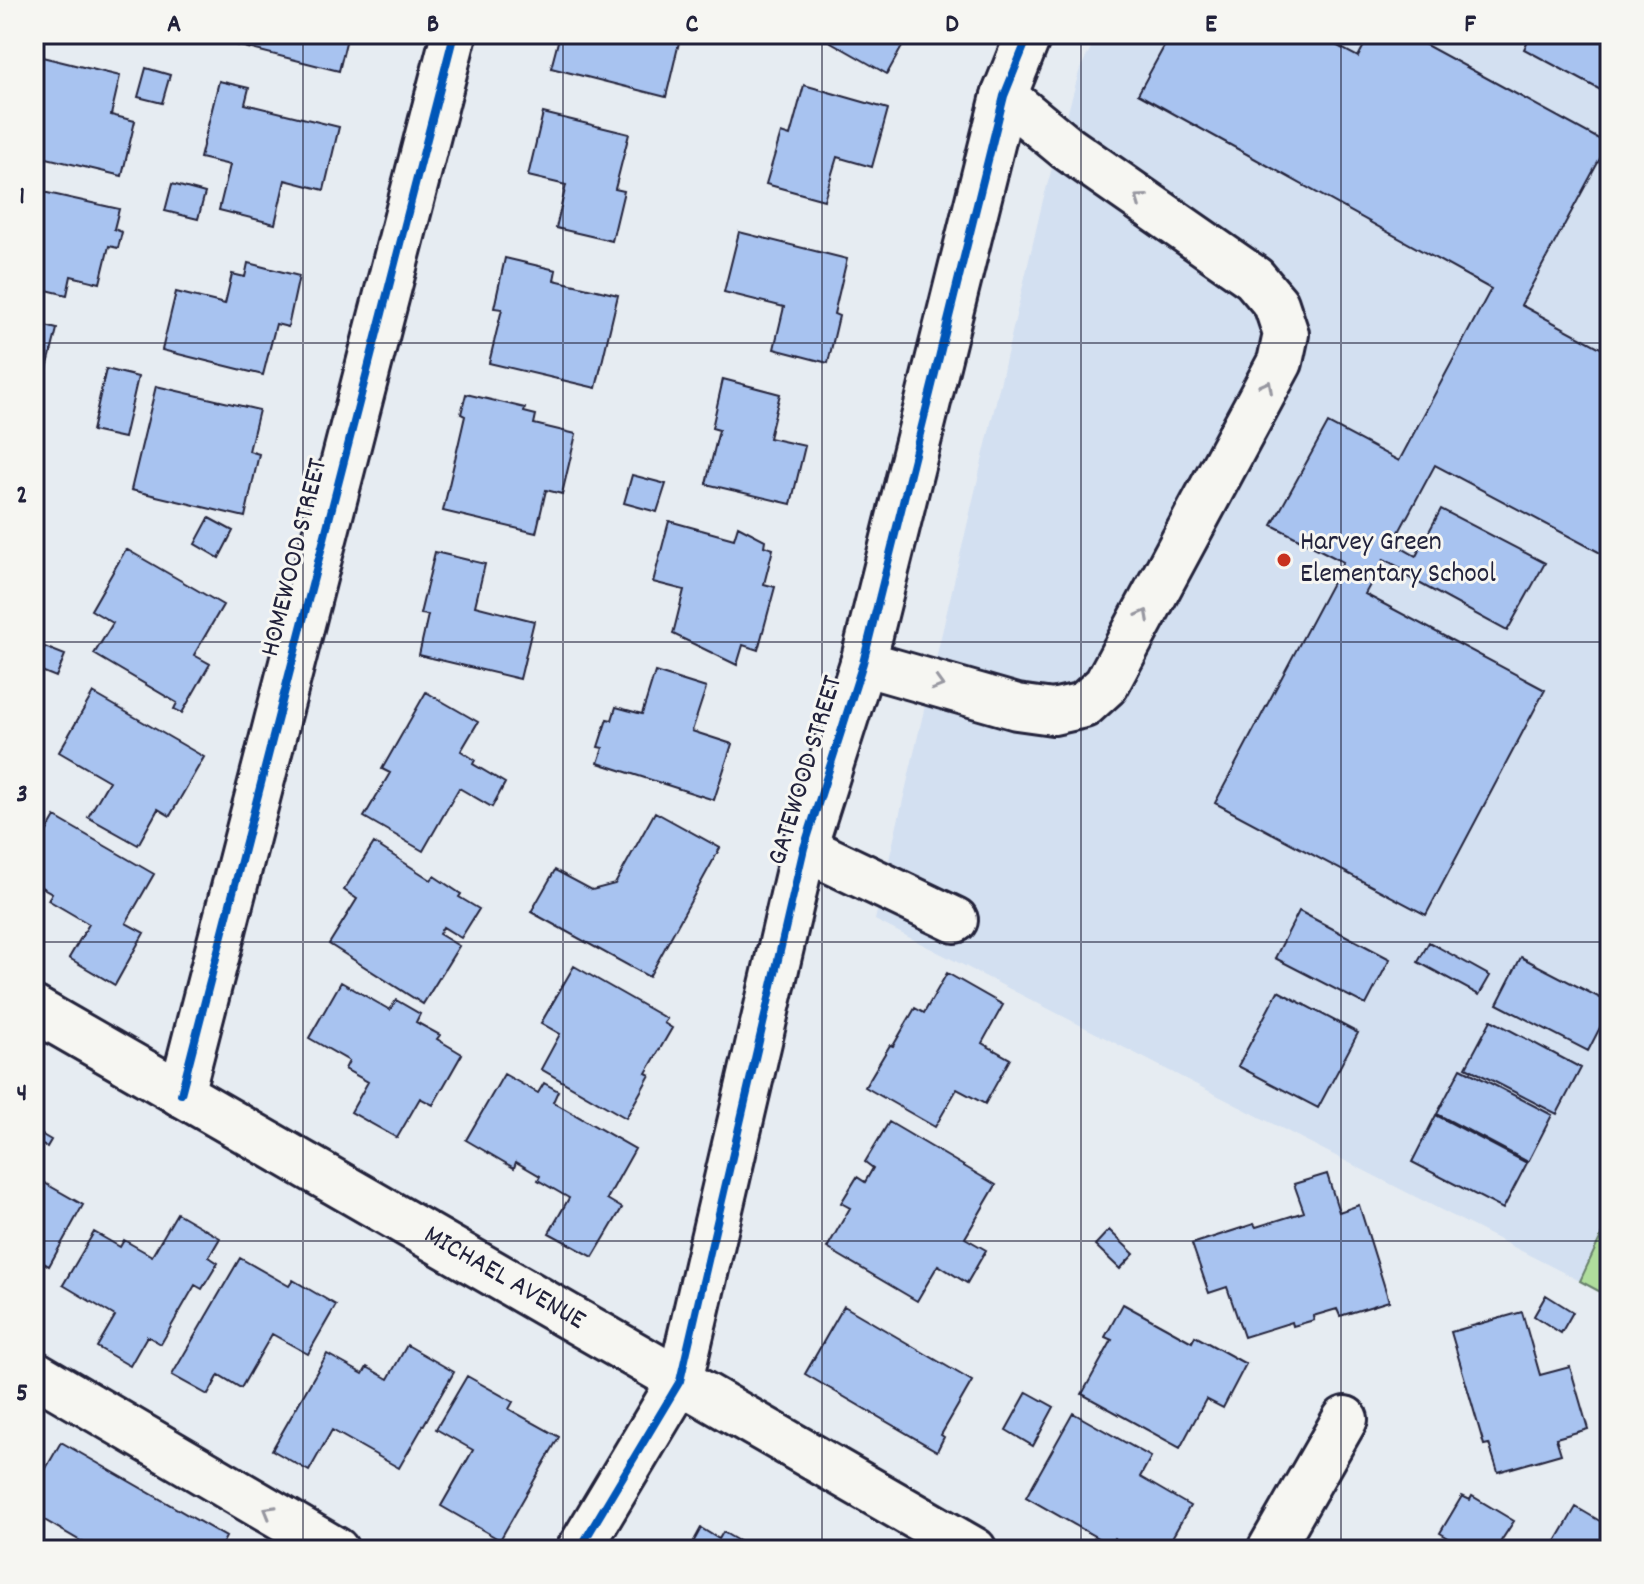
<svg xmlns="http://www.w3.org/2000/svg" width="1644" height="1584" viewBox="0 0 1644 1584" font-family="Dekko,sans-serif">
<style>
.built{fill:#d3e0f1}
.green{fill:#afdd9c;stroke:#68806c;stroke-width:2}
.building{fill:#a8c3f0;stroke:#22223b;stroke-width:2}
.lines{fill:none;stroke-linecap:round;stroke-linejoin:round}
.minor-casing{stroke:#22223b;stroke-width:50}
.minor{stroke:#f6f6f2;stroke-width:44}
.cycleway-casing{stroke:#f6f6f2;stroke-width:13}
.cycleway{stroke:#0057b8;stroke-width:8}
.oneway{stroke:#9797a0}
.grid{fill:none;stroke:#22223b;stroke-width:2;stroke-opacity:0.55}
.poi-dot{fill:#c8321e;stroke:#f6f6f2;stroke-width:3}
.labels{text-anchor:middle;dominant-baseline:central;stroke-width:6;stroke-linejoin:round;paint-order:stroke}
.poi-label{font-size:28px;fill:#22223b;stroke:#f6f6f2;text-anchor:start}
.street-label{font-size:28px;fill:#22223b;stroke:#f6f6f2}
.neatline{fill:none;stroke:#22223b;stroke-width:3}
.grid-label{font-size:26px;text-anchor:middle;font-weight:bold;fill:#22223b}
</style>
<rect width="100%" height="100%" fill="#e6ecf2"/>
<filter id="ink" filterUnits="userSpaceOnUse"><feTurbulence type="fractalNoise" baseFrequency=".0125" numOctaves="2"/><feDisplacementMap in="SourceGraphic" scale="16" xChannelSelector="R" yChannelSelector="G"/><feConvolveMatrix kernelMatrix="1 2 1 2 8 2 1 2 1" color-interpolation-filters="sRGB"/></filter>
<g filter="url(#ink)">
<path class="built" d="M1098 34H1610V1213L1580 1281 875 920 1043 200 1080 69Z"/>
<path class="green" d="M1610 1217V1297L1580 1281Z"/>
<path class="building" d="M238 34H348L339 71 236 45Z
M560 34H681L666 97 551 68Z
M817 34H909L887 74Z
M1171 34H1315L1358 57 1370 34H1406L1608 144 1521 305 1610 353V558L1435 465 1393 543 1416 556 1441 509 1545 563 1507 631 1406 576 1408 572 1384 559 1365 594 1545 690 1426 915 1215 803 1343 562 1272 525 1328 423 1399 461 1491 289 1138 94Z
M1531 34H1607L1610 36V95L1524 49Z
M34 55 120 76 111 115 135 121 122 176 34 155Z
M146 68 170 75 162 103 138 97Z
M219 81 249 88 245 104 339 127 324 190 285 180 275 224 219 210 230 165 200 158Z
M804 85 888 109 872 167 837 157 824 200 766 184 781 133 790 136Z
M543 113 629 134 615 189 624 191 612 241 556 228 566 185 528 176Z
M172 184 205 193 198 219 165 211Z
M34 190 119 209 114 229 122 232 118 248 109 246 100 283 71 276 67 295 34 287Z
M739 232 847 259 834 314 839 316 828 363 774 349 784 307 724 292Z
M505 258 556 270 554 280 618 295 596 388 489 363 502 309 494 308Z
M248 263 299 276 288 327 276 324 263 375 162 350 176 292 225 304 232 274 245 277Z
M34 323 57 329 34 420Z
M106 369 138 377 124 438 92 431Z
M723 379 780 394 769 438 805 446 791 504 706 484 719 430 712 428Z
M156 386 259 410 249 451 259 454 245 517 131 490Z
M466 394 525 408 524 412 536 415 534 424 576 434 562 494 546 490 536 533 443 511 465 416 461 414Z
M632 475 666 484 657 512 624 503Z
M209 518 233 531 219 558 195 544Z
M669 521 734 539 738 526 765 540 764 546 773 549 764 584 775 587 758 650 743 645 737 665 673 634 684 590 653 582Z
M126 549 223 605 194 655 210 664 182 713 174 709 177 703 94 654 113 623 91 610Z
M435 552 485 564 475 606 534 621 520 679 419 655 428 615 420 614Z
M37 644 65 655 56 677 34 668V652Z
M655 672 706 688 692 731 732 744 714 800 598 763 603 748 598 747 607 719 612 720 616 707 642 714Z
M426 692 478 722 461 751 475 760 473 764 505 783 492 807 459 788 423 851 364 817 390 773 382 769Z
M93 693 204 757 170 816 158 809 138 845 88 817 109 781 59 752Z
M655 812 720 848 649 977 531 912 555 870 592 890 615 884Z
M55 817 154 874 126 923 144 933 115 985 69 958 89 924 48 900 52 893 34 883V853Z
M374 843 431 880 434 876 461 894 459 897 479 909 461 938 443 927 439 934 459 946 423 1004 329 944 357 899 344 890Z
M1299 911 1390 959 1366 1005 1275 958Z
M1429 942 1490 976 1479 995 1418 962Z
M1521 957 1610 1003V1008L1588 1051 1497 1004Z
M574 966 667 1019 664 1023 672 1028 646 1073 650 1075 626 1118 541 1069 560 1034 541 1023Z
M947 973 1003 1005 982 1043 1010 1059 985 1104 957 1089 935 1127 865 1087 890 1045 893 1046 915 1008 924 1013Z
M341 982 390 1010 396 1000 420 1014 416 1022 440 1035 437 1039 462 1054 433 1105 420 1098 397 1138 351 1112 368 1082 345 1069 349 1061 309 1038Z
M1278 991 1358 1033 1318 1108 1238 1066Z
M1491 1020 1581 1068 1557 1114 1466 1067Z
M1461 1068 1552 1115 1528 1162 1437 1114Z
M504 1074 538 1093 544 1083 558 1091 553 1102 635 1149 607 1199 622 1208 593 1257 549 1233 569 1198 538 1180 540 1176 516 1162 514 1168 466 1140Z
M1436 1115 1527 1163 1503 1209 1412 1162Z
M889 1122 996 1185 965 1238 986 1250 967 1283 938 1265 917 1301 827 1248 850 1208 841 1203 857 1177 865 1182 873 1168 865 1162Z
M34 1130 51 1140 47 1147 42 1145 34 1159Z
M1327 1174 1339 1212 1359 1205 1389 1301 1340 1316 1337 1309 1313 1316 1314 1320 1293 1326 1292 1322 1244 1337 1227 1287 1209 1293 1192 1244 1254 1224 1256 1227 1304 1212 1294 1184Z
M34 1177 83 1205 49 1266 34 1257Z
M177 1213 220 1238 209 1257 218 1263 202 1289 195 1285 161 1344 147 1336 130 1366 97 1347 115 1316 63 1285 94 1232 120 1247 124 1240 152 1256Z
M1109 1230 1134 1254 1120 1269 1095 1245Z
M240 1258 289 1286 293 1280 336 1305 308 1354 272 1334 241 1388 219 1375 208 1395 172 1375Z
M1546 1295 1573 1312 1561 1333 1534 1316Z
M1123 1304 1192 1342 1195 1336 1246 1364 1223 1408 1206 1399 1180 1448 1082 1394 1112 1340 1105 1337Z
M844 1306 972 1381 941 1435 944 1437 937 1451 805 1374Z
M1522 1312 1540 1375 1570 1367 1588 1429 1556 1438 1561 1454 1498 1472 1489 1444 1484 1445 1451 1332Z
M407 1345 454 1372 399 1468 332 1430 309 1471 272 1450 327 1354 363 1374 367 1367 388 1379Z
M467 1376 513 1402 509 1409 559 1437 500 1540 441 1506 473 1450 436 1429Z
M1027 1392 1054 1407 1033 1446 1006 1430Z
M1073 1413 1151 1457 1140 1477 1190 1506 1165 1550H1135L1114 1538 1110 1545 1026 1497Z
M61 1442 226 1537 219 1550H96L34 1514V1489Z
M1462 1496 1470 1500 1472 1496 1514 1521 1501 1541 1510 1546 1507 1550H1440L1443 1544 1452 1549 1457 1543 1440 1533Z
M1576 1507 1610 1527V1550H1551Z
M701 1528 719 1539 723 1532 754 1550 757 1545 766 1550H689Z"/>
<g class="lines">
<g class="minor-casing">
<g id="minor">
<path d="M863 663 1017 707 1053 712 1084 705 1106 685 1280 362 1286 334 1276 304 1254 278 1067 148 1004 96"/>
<path d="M804 848 955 920"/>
<path id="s1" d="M34 1009 974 1550"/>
<path d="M181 1094 454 34"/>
<path d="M34 1373 336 1550"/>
<path d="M579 1550 680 1381 804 848 863 663 1004 96 1029 34"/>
<path d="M1270 1550 1345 1419"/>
</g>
</g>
<use href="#minor" class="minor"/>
<g class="cycleway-casing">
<path id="cycleway" d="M181 1094 454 34
M579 1550 680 1381 804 848 863 663 1004 96 1029 34"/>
</g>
<use href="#cycleway" class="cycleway"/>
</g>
<defs><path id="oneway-chevron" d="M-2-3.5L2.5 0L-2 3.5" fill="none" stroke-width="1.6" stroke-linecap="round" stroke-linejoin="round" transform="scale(2)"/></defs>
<g class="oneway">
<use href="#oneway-chevron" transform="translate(1140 199) rotate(-145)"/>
<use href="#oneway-chevron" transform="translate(1267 386) rotate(-62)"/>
<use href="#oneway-chevron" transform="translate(1144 615) rotate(-62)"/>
<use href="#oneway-chevron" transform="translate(938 684) rotate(16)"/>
<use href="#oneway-chevron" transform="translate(269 1511) rotate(-150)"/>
</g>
</g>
<path class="grid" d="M303 34V1550M563 34V1550M822 34V1550M1081 34V1550M1341 34V1550M34 343H1610M34 642H1610M34 942H1610M34 1241H1610"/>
<circle class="poi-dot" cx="1284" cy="560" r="8"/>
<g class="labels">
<g class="poi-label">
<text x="1300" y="544">Harvey Green<tspan x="1300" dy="32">Elementary School</tspan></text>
</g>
<g class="street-label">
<text transform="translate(296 558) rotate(-76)">HOMEWOOD STREET</text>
<text transform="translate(807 771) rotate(-73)">GATEWOOD STREET</text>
<text stroke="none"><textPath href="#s1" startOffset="542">MICHAEL AVENUE</textPath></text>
</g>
</g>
<rect width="1644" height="1584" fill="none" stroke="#f6f6f2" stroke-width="88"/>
<rect x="44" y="44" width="1556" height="1496" class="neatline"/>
<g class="grid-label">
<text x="174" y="31">A</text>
<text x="433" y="31">B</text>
<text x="692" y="31">C</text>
<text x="952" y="31">D</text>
<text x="1211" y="31">E</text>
<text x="1470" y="31">F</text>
<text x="22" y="203">1</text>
<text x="22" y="502">2</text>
<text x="22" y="801">3</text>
<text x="22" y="1100">4</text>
<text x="22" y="1400">5</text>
</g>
</svg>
